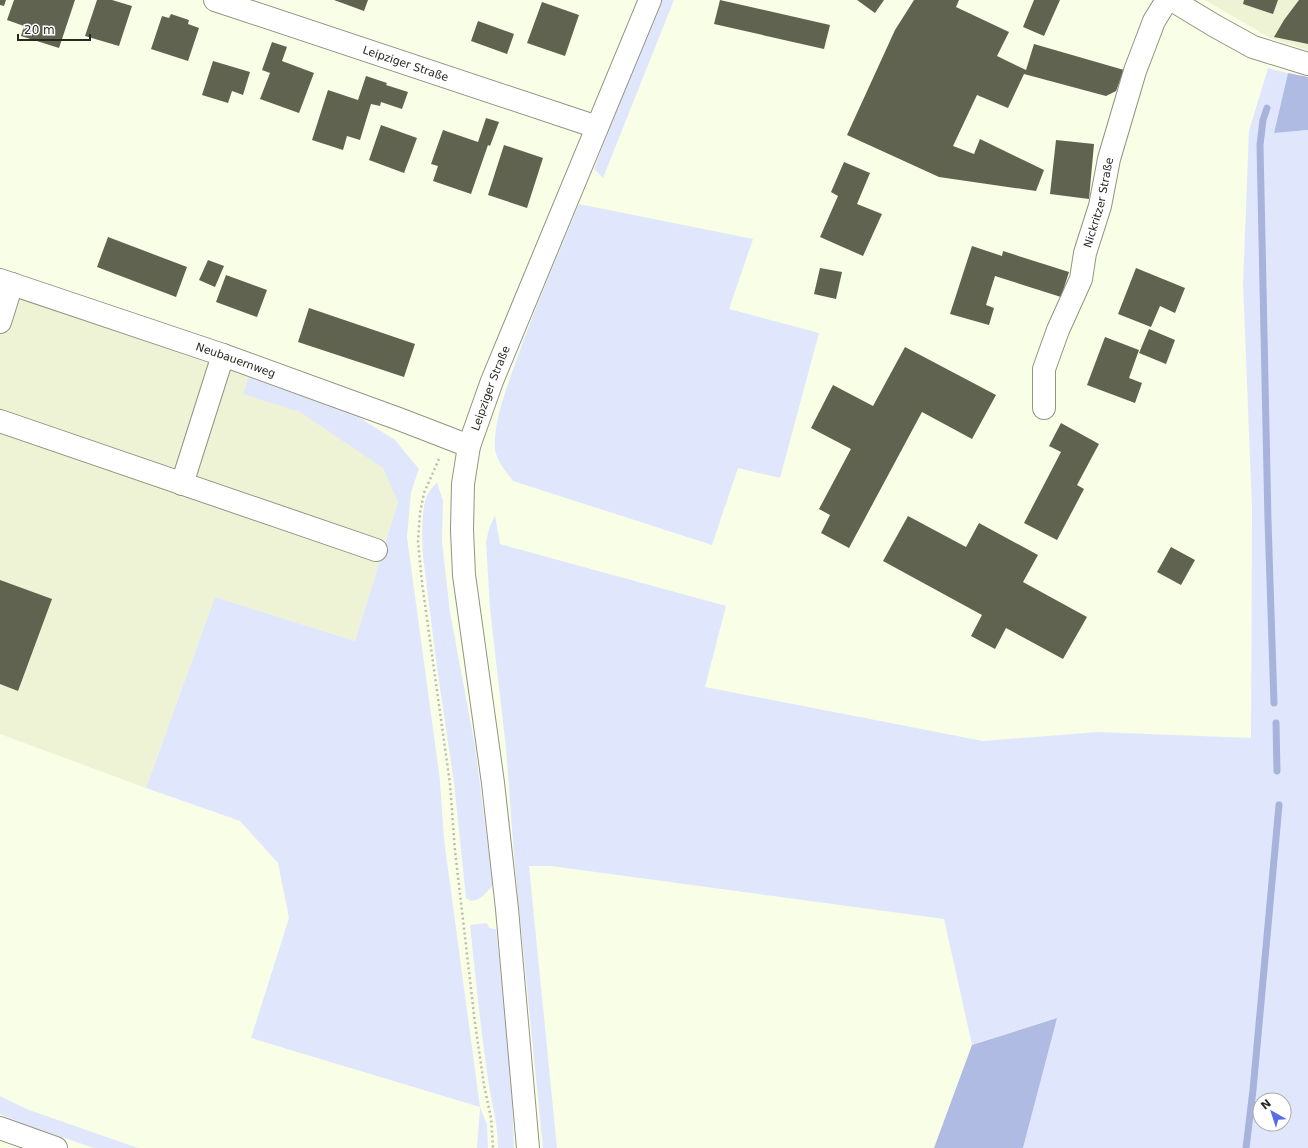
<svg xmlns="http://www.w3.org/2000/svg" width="1308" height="1148" viewBox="0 0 1308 1148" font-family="'DejaVu Sans',sans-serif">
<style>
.built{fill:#edf3d4}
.green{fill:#e0e7fd;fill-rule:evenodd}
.forest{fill:#b0bbe4}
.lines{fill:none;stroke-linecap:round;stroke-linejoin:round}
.stream{stroke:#a8b3db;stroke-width:7}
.building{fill:#5f634f}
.minor-casing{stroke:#919580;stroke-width:24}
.major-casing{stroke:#919580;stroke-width:24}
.path{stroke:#b9bdab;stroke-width:2.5;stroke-dasharray:2 3;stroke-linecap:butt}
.minor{stroke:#fff;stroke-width:22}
.major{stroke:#fff;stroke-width:22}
.labels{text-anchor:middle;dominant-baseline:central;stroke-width:4;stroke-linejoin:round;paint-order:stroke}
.street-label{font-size:11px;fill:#272820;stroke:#fff}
</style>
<rect width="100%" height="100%" fill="#f9fee7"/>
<path class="built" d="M1205 0H1308V50L1272 39Z
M0 292 249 377 358 417 395 440 398 502 355 641 215 597 146 788 0 734Z"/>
<path class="green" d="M662 0H674L603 178 594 169 615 114Z
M1268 68 1288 73 1274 133 1308 130V1148H1023L1056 1018 972 1045 944 919 551 866H529L557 1148H543L515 868 506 748 490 609 486 542 489 529 495 515 500 544 726 606 705 687 983 741 1097 732 1251 738 1252 509 1243 284 1249 131ZM1260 1100H1284V1124H1260Z
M579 204 753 239 729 309 819 333 780 478 738 468 712 545 513 481C506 472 497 461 495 450 493 423 506 389 515 364 534 310 557 257 579 204Z
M249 377 358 417 395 440 419 469 411 492 407 537 440 780 444 839 480 1107 487 1125 488 1148H477L480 1107 251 1038 289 918 278 863 240 821 146 788 215 597 355 641 398 502 383 468 300 412 243 394Z
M437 482 443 501 442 542 450 612 475 746 493 885C486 893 481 900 471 901L466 898 454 783 437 668 423 556C422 541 421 509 427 495 429 491 434 486 437 482Z
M487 923 489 928 496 929 511 1071 514 1148H498C498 1122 490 1097 487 1072 480 1023 475 974 470 925Z
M0 1096 29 1110 138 1148H94L26 1125 0 1114Z"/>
<path class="forest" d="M1288 73 1308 77V130L1274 133Z
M1057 1018 1023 1148H934L972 1045Z"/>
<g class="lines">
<path class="stream" d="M1267 108 1263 120 1260 145 1268 521 1274 703
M1276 723 1277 771
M1246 1148 1253 1090 1279 805"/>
</g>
<path class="building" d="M0 0H6L4 6 0 5Z
M14 0H75L59 48 21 36 24 26 7 20Z
M97 0H112L132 6 119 46 85 36Z
M334 0H368L364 11Z
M720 0 830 25 824 49 714 24Z
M857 0H884L875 13Z
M914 0H959L956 7 1009 32 997 56 1026 70 1034 44 1124 70 1116 91 1106 96 1024 74 1008 108 977 95 953 146 974 154 980 139 1044 170 1036 191 939 177 847 135 895 30Z
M1034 0H1060L1044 36 1023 27Z
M1244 0H1278L1273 14 1243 4Z
M1299 0H1308V44L1274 37 1284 20Z
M542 2 579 15 565 56 527 43Z
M171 14 189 20 188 24 199 28 188 61 151 49 162 16 169 18Z
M478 21 514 34 507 54 471 41Z
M272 42 287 47 282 61 314 73 299 113 260 99 270 73 262 70Z
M213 61 250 72 243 95 232 91 228 103 202 95Z
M366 76 387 83 386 85 408 92 402 109 381 102 380 106 371 104 360 140 347 136 343 150 312 140 328 90 358 100Z
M486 118 499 122 490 146 488 145 471 194 433 181 438 166 431 164 443 130 478 142Z
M381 125 417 138 404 173 369 160Z
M1056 140 1094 144 1089 199 1050 194Z
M504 145 543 158 527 208 488 195Z
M844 162 870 173 857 204 882 214 863 256 820 237 838 196 831 192Z
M108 237 187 267 176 297 97 267Z
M972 246 1002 256 1003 251 1069 272 1061 297 995 276 986 305 994 308 989 325 950 314Z
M208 260 224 266 215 287 199 280Z
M820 268 842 272 836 299 814 294Z
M1136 268 1185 288 1175 313 1160 306 1151 327 1118 314Z
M226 275 267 290 257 317 216 302Z
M309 308 415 344 404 377 298 342Z
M1149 329 1175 340 1166 364 1139 353Z
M1105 337 1139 350 1129 378 1142 383 1135 403 1087 385Z
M905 347 996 395 972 439 922 412 849 548 821 533 830 515 819 509 851 449 811 428 833 385 873 406Z
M1061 423 1099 444 1077 485 1084 489 1057 540 1024 523 1061 452 1049 446Z
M908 516 966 547 979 523 1038 555 1023 582 1087 617 1063 659 1006 628 995 649 971 636 982 615 883 561Z
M1171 547 1195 560 1181 585 1157 572Z
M0 580 52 599 18 691 0 684Z"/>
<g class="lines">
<g class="minor-casing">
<g id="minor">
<path id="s1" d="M215 0 597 127"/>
<path d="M1172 0 1215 26 1253 47 1308 64"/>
<path id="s2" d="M0 280 223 355 399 419 469 446"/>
<path d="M0 322 12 284"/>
<path id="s3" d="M1044 408V369L1058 330 1081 279 1085 253 1100 206 1109 159 1135 71 1154 21 1167 0"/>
<path d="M0 421 376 550"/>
<path d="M182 484 223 355"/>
<path id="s4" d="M528 1148 507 909 493 783 464 575 462 530 463 484 469 446 492 381 650 0"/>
</g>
</g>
<g class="major-casing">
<path id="major" d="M0 1128 56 1148"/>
</g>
<path class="path" d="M439 459 424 493 420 513 418 541 422 583 450 784 455 851 475 1023 484 1085 491 1118 493 1148"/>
<use href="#minor" class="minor"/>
<use href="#major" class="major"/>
</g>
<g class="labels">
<g class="street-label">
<text stroke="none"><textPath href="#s1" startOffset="201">Leipziger Straße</textPath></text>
<text stroke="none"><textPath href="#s3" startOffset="215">Nickritzer Straße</textPath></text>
<text stroke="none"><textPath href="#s2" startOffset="249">Neubauernweg</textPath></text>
<text stroke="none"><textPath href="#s4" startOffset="768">Leipziger Straße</textPath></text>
</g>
</g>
<g transform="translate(1272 1112) rotate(321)"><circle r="19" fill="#ffffff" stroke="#a9a9a6"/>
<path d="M0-3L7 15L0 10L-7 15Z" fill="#5a6de4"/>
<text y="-6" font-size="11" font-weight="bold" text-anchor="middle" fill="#272820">N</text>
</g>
<path d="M18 34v6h72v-6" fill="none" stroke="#272820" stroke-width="2"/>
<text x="24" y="34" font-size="12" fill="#272820" stroke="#ffffff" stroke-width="3" paint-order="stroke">20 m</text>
</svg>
